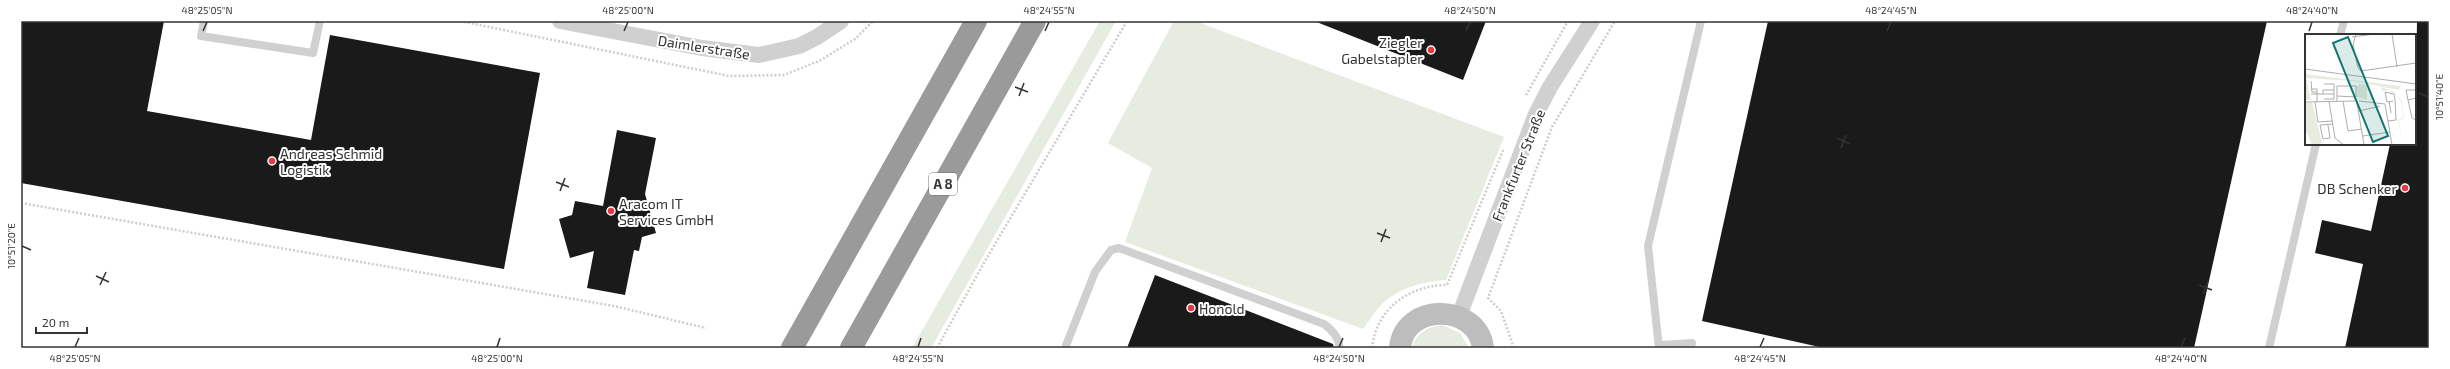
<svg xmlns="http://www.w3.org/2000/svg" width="2450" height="369" viewBox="0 0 2450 369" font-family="'Exo 2',sans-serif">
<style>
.green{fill:#e6ecdf}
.building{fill:#1a1a1a}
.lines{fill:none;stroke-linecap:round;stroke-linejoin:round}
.path{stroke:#cdcdcd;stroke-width:2.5;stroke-dasharray:2 2;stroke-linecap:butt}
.lane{stroke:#d0d0d0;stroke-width:8}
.street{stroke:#d0d0d0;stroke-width:16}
.secondary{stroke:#bdbdbd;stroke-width:22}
.highway{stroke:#9a9a9a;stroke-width:22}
.ticks{fill:none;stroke:#333;stroke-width:1.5}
.poi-dot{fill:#e63946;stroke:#fff;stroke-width:1.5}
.labels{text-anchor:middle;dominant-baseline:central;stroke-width:4;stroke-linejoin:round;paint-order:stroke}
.shield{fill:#fff;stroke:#707070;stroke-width:1}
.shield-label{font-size:13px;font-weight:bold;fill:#333}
.poi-label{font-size:14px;fill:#333;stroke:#fff;text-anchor:start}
.street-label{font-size:14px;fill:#333;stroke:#fff}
.inset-road{fill:none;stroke:#adadad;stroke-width:1}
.view{fill:#0f766e;fill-opacity:0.15;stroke:#0f766e;stroke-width:2}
.inset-edge{fill:none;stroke:#333;stroke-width:2}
.neatline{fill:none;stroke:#333;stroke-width:1.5}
.ticks-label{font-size:10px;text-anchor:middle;fill:#333}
</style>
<rect width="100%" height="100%" fill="#fff"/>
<path class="green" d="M1100 21H1116L931 348H912Z
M1174 21H1195L1504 137 1446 280C1425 281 1398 288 1382 304 1375 311 1369 321 1363 329L1125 242 1152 168 1108 143Z
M1442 325 1460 333 1469 348H1412C1416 333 1427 327 1442 325Z"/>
<path class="building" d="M21 21H164L147 111 311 140 330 35 540 73 504 269 21 183Z
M1314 21H1486L1463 80Z
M1768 21H2267L2194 348H1824L1702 321Z
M2417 21H2429V348H2345L2363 264 2315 253 2322 220 2371 231 2390 144H2415Z
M617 130 656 138 645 194 656 233 642 237 639 251 634 250 625 295 587 288 594 251 570 258 559 219 572 215 575 201 603 206Z
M1155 275 1333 344 1334 348H1127Z"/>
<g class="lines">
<path class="path" d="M460 21 729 76 784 75 819 61 855 39 873 21
M1526 95 1568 21
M21 203 614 306 706 328
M937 348 985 261 1127 21
M1372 348C1376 309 1409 285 1447 285L1504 148
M1514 348 1501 311 1488 298 1552 127 1615 21"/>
<path class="lane" d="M204 21 201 36 313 53 320 21
M2340 35 2344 21
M1659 345 1692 343
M1065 348 1095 272 1111 250 1119 248 1324 324C1332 330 1340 338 1339 348
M1659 348 1648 246 1701 21
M2269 348 2316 144"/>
<path class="street" d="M560 21 702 48 759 55 799 46 817 37 841 21
M1459 316 1536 114 1550 87 1592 21"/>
<path class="secondary" d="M1400 348C1404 302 1478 303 1483 348"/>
<path class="highway" d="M792 348 976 21
M851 348 1035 21"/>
</g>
<path class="ticks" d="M203 31 207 22M624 31 628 22M1045 31 1049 22M1466 31 1470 22M1887 31 1891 22M2309 31 2312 22M1015 87 1028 92M2419 93 2428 97M1019 96 1024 83M1837 138 1850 144M1841 148 1846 135M556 182 569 187M560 191 565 178M1377 233 1390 238M1381 242 1386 229M22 246 31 250M96 276 109 282M100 285 106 272M2199 285 2212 290M2203 294 2208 281M75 347 79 338M497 347 500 338M918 347 921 338M1339 347 1343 338M1760 347 1764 338M2181 347 2185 338"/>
<g class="poi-dot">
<circle cx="1431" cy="50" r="4"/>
<circle cx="272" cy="161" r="4"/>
<circle cx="2405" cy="188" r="4"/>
<circle cx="611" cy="211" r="4"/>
<circle cx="1191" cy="308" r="4"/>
</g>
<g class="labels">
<rect class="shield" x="929" y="173" width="28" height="22" rx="3"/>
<g class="shield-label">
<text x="943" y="184">A 8</text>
</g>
<g class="poi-label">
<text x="1423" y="42" text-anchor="end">Ziegler<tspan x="1423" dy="16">Gabelstapler</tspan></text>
<text x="280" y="153">Andreas Schmid<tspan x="280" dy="16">Logistik</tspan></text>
<text x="2397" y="188" text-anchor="end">DB Schenker</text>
<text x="619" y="203">Aracom IT<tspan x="619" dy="16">Services GmbH</tspan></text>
<text x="1199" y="308">Honold</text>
</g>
<g class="street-label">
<text transform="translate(704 47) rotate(9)">Daimlerstraße</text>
<text transform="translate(1518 165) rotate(-68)">Frankfurter Straße</text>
</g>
</g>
<g transform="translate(2305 34)">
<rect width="111" height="111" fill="#fff"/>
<path d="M0 40 95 52V53L94 56 48 47 1 44 6 66H0ZM55 50 62 51V66L52 63V52ZM76 53 90 58 97 68 99 84 98 85 95 86 94 87 98 111 93 86 98 84 97 70 91 60 84 56 77 57ZM7 68 17 108 14 111H7L0 95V69Z" fill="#e6ecdf"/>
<path class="inset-road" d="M51 0 48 11 53 34 56 37 111 29M87 0 92 33M47 3 69 0M0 35 111 50M6 47 7 58H12M19 50H29V65H19M6 55H12V68M6 60H29M18 60V56H29M32 62 51 63V52H32V67M111 64 103 66 107 84 111 86M103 66 101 56H111M24 67 30 104 39 111M38 67 43 97 57 95M54 67 80 70 87 111M84 67 86 79M0 68 50 67M10 68 13 88 27 87M52 69 59 111M54 77 75 72M83 87 91 86 90 66 89 60 80 58 82 68 88 67M23 91 25 104 18 105 15 91 28 90M58 102 85 98"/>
<path class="view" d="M43 3 83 102 68 108 28 9Z"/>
<rect width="111" height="111" class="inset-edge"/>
</g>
<rect width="2450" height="369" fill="none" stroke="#ffffff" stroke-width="44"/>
<path d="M36 327v6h51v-6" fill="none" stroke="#333333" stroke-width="2"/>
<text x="42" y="327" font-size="12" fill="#333333" stroke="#ffffff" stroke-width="3" paint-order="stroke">20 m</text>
<rect x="22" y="22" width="2406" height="325" class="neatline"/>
<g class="ticks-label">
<text x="207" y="14">48°25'05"N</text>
<text x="628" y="14">48°25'00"N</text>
<text x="1049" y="14">48°24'55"N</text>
<text x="1470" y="14">48°24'50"N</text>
<text x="1891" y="14">48°24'45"N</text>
<text x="2312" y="14">48°24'40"N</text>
<text transform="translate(2439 97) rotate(-90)" y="4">10°51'40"E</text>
<text transform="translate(11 246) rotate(-90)" y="4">10°51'20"E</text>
<text x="75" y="362">48°25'05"N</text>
<text x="497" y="362">48°25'00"N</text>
<text x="918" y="362">48°24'55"N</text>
<text x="1339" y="362">48°24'50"N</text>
<text x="1760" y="362">48°24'45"N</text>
<text x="2181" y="362">48°24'40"N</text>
</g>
</svg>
